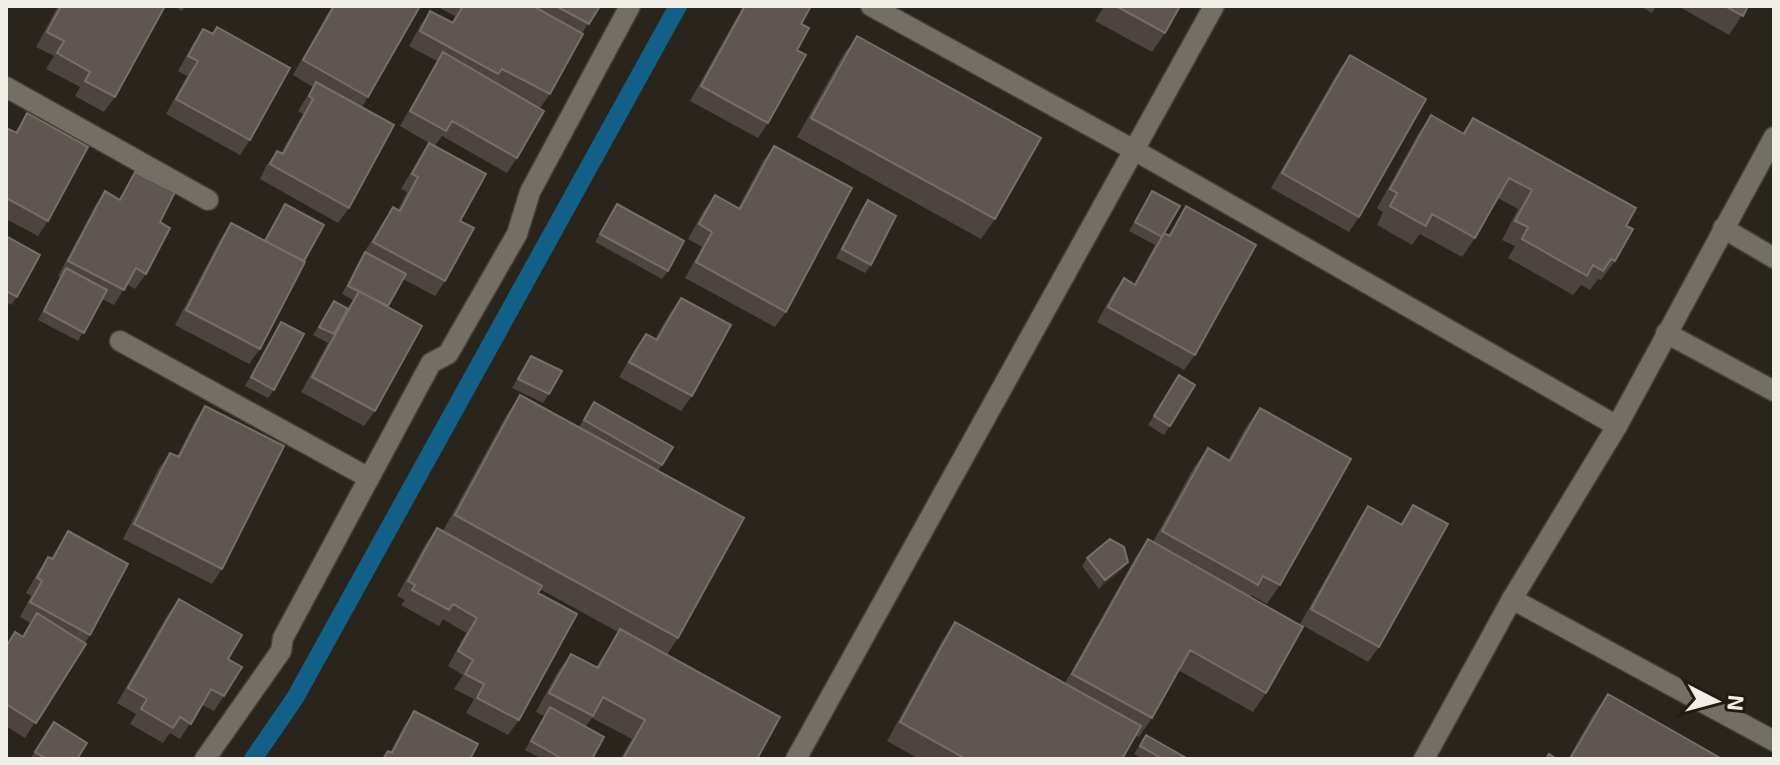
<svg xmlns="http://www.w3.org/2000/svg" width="1780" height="765" viewBox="0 0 1780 765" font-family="'Exo 2',sans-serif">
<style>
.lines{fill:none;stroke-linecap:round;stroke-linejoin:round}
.stream{stroke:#126087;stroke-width:18}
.street-casing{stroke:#433f38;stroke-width:23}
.secondary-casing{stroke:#433f38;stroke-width:23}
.street{stroke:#746f65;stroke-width:20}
.secondary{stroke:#746f65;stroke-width:20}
.wall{fill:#4d4440}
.shaded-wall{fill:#37302a}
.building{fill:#5f5652;stroke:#766e69;stroke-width:2}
</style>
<rect width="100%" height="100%" fill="#29251d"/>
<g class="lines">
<path class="stream" d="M253 759 295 698 678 6"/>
<g class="street-casing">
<path id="street" d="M871 6 1134 150 1617 426
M6 87 208 200
M1723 228 1774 258
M1666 333 1774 391
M120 341 369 478
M1512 599 1774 741
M205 759 281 651 283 638 431 363 448 354 517 234 530 192 630 6
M796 759 1214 6"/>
</g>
<g class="secondary-casing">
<path id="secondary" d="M1424 759 1512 599 1617 426 1774 137"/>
</g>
<use href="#street" class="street"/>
<use href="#secondary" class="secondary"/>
</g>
<path class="wall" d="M58 6H165L115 97 104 112 75 96 80 87 46 69 54 56 36 47Z
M173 6H185L182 11Z
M332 6H420L368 97 362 107 349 208 338 223 260 179 266 166 277 151 281 153 303 114 298 111 313 87 293 75Z
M436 6H600L582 33 550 94 540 108 517 158 507 173 442 136 435 146 460 221 445 281 435 296 403 279 388 306 375 411 364 426 301 392 328 343 313 335 334 301 347 308 353 300 342 294 359 261 383 222 393 207 398 210 407 192 401 189 419 158 429 143 400 126 437 61 409 46 420 26 430 11 452 23 455 16Z
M743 6H811L801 24 797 50 768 123 758 138 690 101Z
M1104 6H1180L1165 33 1152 52 1095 21Z
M1640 6H1656L1652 13Z
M1678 6H1748L1729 35Z
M217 27 250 140 240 155 166 114 187 76 178 71 193 44 203 29 212 34Z
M857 36 995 219 981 239 797 137 843 55Z
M1350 55 1359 217 1349 232 1271 188 1339 70Z
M27 113 48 221 38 236 6 219V128L15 132Z
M1431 115 1462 133 1473 118 1626 226 1615 261 1601 280 1598 279 1590 290 1581 285 1573 295 1508 258 1515 246 1502 240 1518 209 1498 198 1475 238 1462 257 1420 234 1412 245 1377 225 1383 212 1377 208 1418 134Z
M774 146 786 312 775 327 685 278 702 247 688 239 704 210 715 195 738 208 763 161Z
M135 172 160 222 146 274 135 289 127 284 114 305 102 299 78 341 38 320 60 277 58 276 95 206 105 191 119 199Z
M1152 191 1165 234 1168 235 1186 206 1195 355 1184 370 1097 322 1113 293 1124 278 1134 284 1155 245 1129 231Z
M868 200 871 265 865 273 836 258 862 208Z
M285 204 304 261 260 349 249 364 175 325 221 238 231 223 264 240Z
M617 204 668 271 662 279 595 242Z
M6 236 17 297 11 305 6 302Z
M681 298 692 396 681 411 619 377 635 349 646 334 655 339 670 313Z
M281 322 274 390 268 398 245 386Z
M531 356 549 394 543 403 512 388Z
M1179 375 1170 426 1164 435 1148 425Z
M520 395 579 427 594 402 673 447 658 471 678 638 667 655 757 759H620L632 739 592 718 585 727 592 759H542L525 750 544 716 536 712 557 673 571 654 596 667 618 632 540 589 538 593 519 720 508 735 466 713 474 699 454 689 463 675 448 666 466 633 443 619 439 626 401 605 405 600 397 596 426 543 437 528 443 531 507 414Z
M205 406 222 569 212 584 123 539 159 468 170 453 177 456 195 421Z
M1260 408 1280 585 1267 604 1251 595 1250 597 1266 693 1253 712 1178 670 1152 718 1139 737 1136 736 1122 759H919L887 741 942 641 955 622 1065 683 1135 558 1148 539 1153 542 1194 467 1208 448 1228 460 1246 427Z
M1413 505 1379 647 1368 662 1300 624 1358 521 1368 506 1400 524Z
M68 531 90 635 25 738 6 726V645L15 632 22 637 30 623 20 617 31 596 26 593 38 572 48 557 51 558Z
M1087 558 1122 570 1099 589 1082 566Z
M179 599 228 659 224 696 214 711 202 705 180 739 170 733 163 743 130 724 136 714 117 703 168 614Z
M1608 694 1722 759H1568L1593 715Z
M414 711 478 744 383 759 390 752 404 726Z
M54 722 77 759H30Z
M1146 735 1188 759H1142L1134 754Z"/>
<path class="shaded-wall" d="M1128 562 1122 570 1099 589 1105 580Z"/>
<path class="building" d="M61 6H165L115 97 85 81 90 72 57 53 64 41 47 32Z
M334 6H420L368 97 303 60Z
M463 6H533L583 34 550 94 502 69 498 74 420 31 430 11 453 23Z
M556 6H600L589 24Z
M745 6H811L801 24 809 28 797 50 806 55 768 123 701 86Z
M1116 6H1180L1165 33Z
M1725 6H1748L1743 16Z
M217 27 290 68 250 140 176 99 198 61 188 56 203 29 213 34Z
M857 36 1041 138 995 219 811 118Z
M443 52 544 111 517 158 452 121 446 131 410 111Z
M1350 55 1426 99 1359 217 1282 173Z
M316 82 394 125 349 208 270 164 277 151 283 154 313 99 309 96Z
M27 113 88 147 48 221 6 198V128L17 133Z
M1431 115 1464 134 1473 118 1636 208 1626 226 1633 229 1615 261 1611 259 1603 271 1593 265 1587 276 1522 239 1528 227 1515 221 1532 190 1509 178 1475 238 1432 214 1426 226 1390 206 1397 193 1390 189Z
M429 143 486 174 460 221 474 228 445 281 373 242 393 207 400 211 418 177 412 174Z
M774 146 852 188 786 312 696 262 712 232 699 224 715 195 740 209Z
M135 172 175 192 160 222 170 228 146 274 136 268 124 290 68 261 105 191 120 200Z
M1152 191 1180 206 1162 237 1135 222Z
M868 200 896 216 871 265 842 249Z
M285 204 324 225 304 261 265 241Z
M617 204 684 241 668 271 600 234Z
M1186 206 1256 245 1195 355 1108 307 1124 278 1135 285 1164 233 1170 236Z
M231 223 305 262 260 349 186 310Z
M6 236 40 255 17 297 6 291Z
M365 252 406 274 388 306 348 286Z
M66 268 107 290 84 333 44 311Z
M359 291 422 326 375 411 312 377Z
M681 298 731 325 692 396 629 362 646 334 657 340Z
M334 301 348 309 334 334 319 327Z
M281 322 304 334 274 390 251 377Z
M531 356 562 371 549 394 518 379Z
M1179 375 1195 385 1170 426 1154 416Z
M520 395 744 518 678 638 455 515Z
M594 402 673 447 662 465 584 420Z
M205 406 284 446 222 569 134 524 170 453 179 457Z
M1260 408 1351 459 1280 585 1263 576 1258 585 1162 531 1208 448 1230 461Z
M1413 505 1448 524 1379 647 1311 609 1368 506 1402 525Z
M437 528 542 586 538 593 577 614 519 720 477 698 484 684 465 674 473 660 458 651 477 618 453 604 449 610 412 590 415 585 408 581Z
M68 531 128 564 90 635 30 602 42 581 37 578 48 557 53 559Z
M1110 539 1124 547 1128 562 1105 580 1087 558Z
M1148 539 1303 627 1266 693 1190 650 1152 718 1072 674Z
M179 599 242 635 228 659 242 667 224 696 211 689 191 724 180 717 173 728 141 709 147 699 128 688Z
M37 613 86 644 36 723 6 704V647L15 632 23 637Z
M955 622 1141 726 1122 759H966L900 722Z
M620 629 780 717 757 759H623L645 720 603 697 593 716 549 693 571 654 598 668Z
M1608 694 1722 759H1570Z
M550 707 604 737 592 759H563L531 741Z
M414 711 478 744 470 759H383L388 751 392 753Z
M54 722 87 743 77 759H47L35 752Z
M1146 735 1188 759H1163L1140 746Z
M1549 754 1557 759H1546Z"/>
<rect width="1780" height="765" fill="none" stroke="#f1eee8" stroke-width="16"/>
<g transform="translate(1716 701) rotate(96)" stroke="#201c13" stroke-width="6" paint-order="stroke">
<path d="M0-6L14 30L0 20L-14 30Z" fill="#f1eee8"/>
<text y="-12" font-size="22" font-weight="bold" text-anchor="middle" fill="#f1eee8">N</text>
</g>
</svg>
